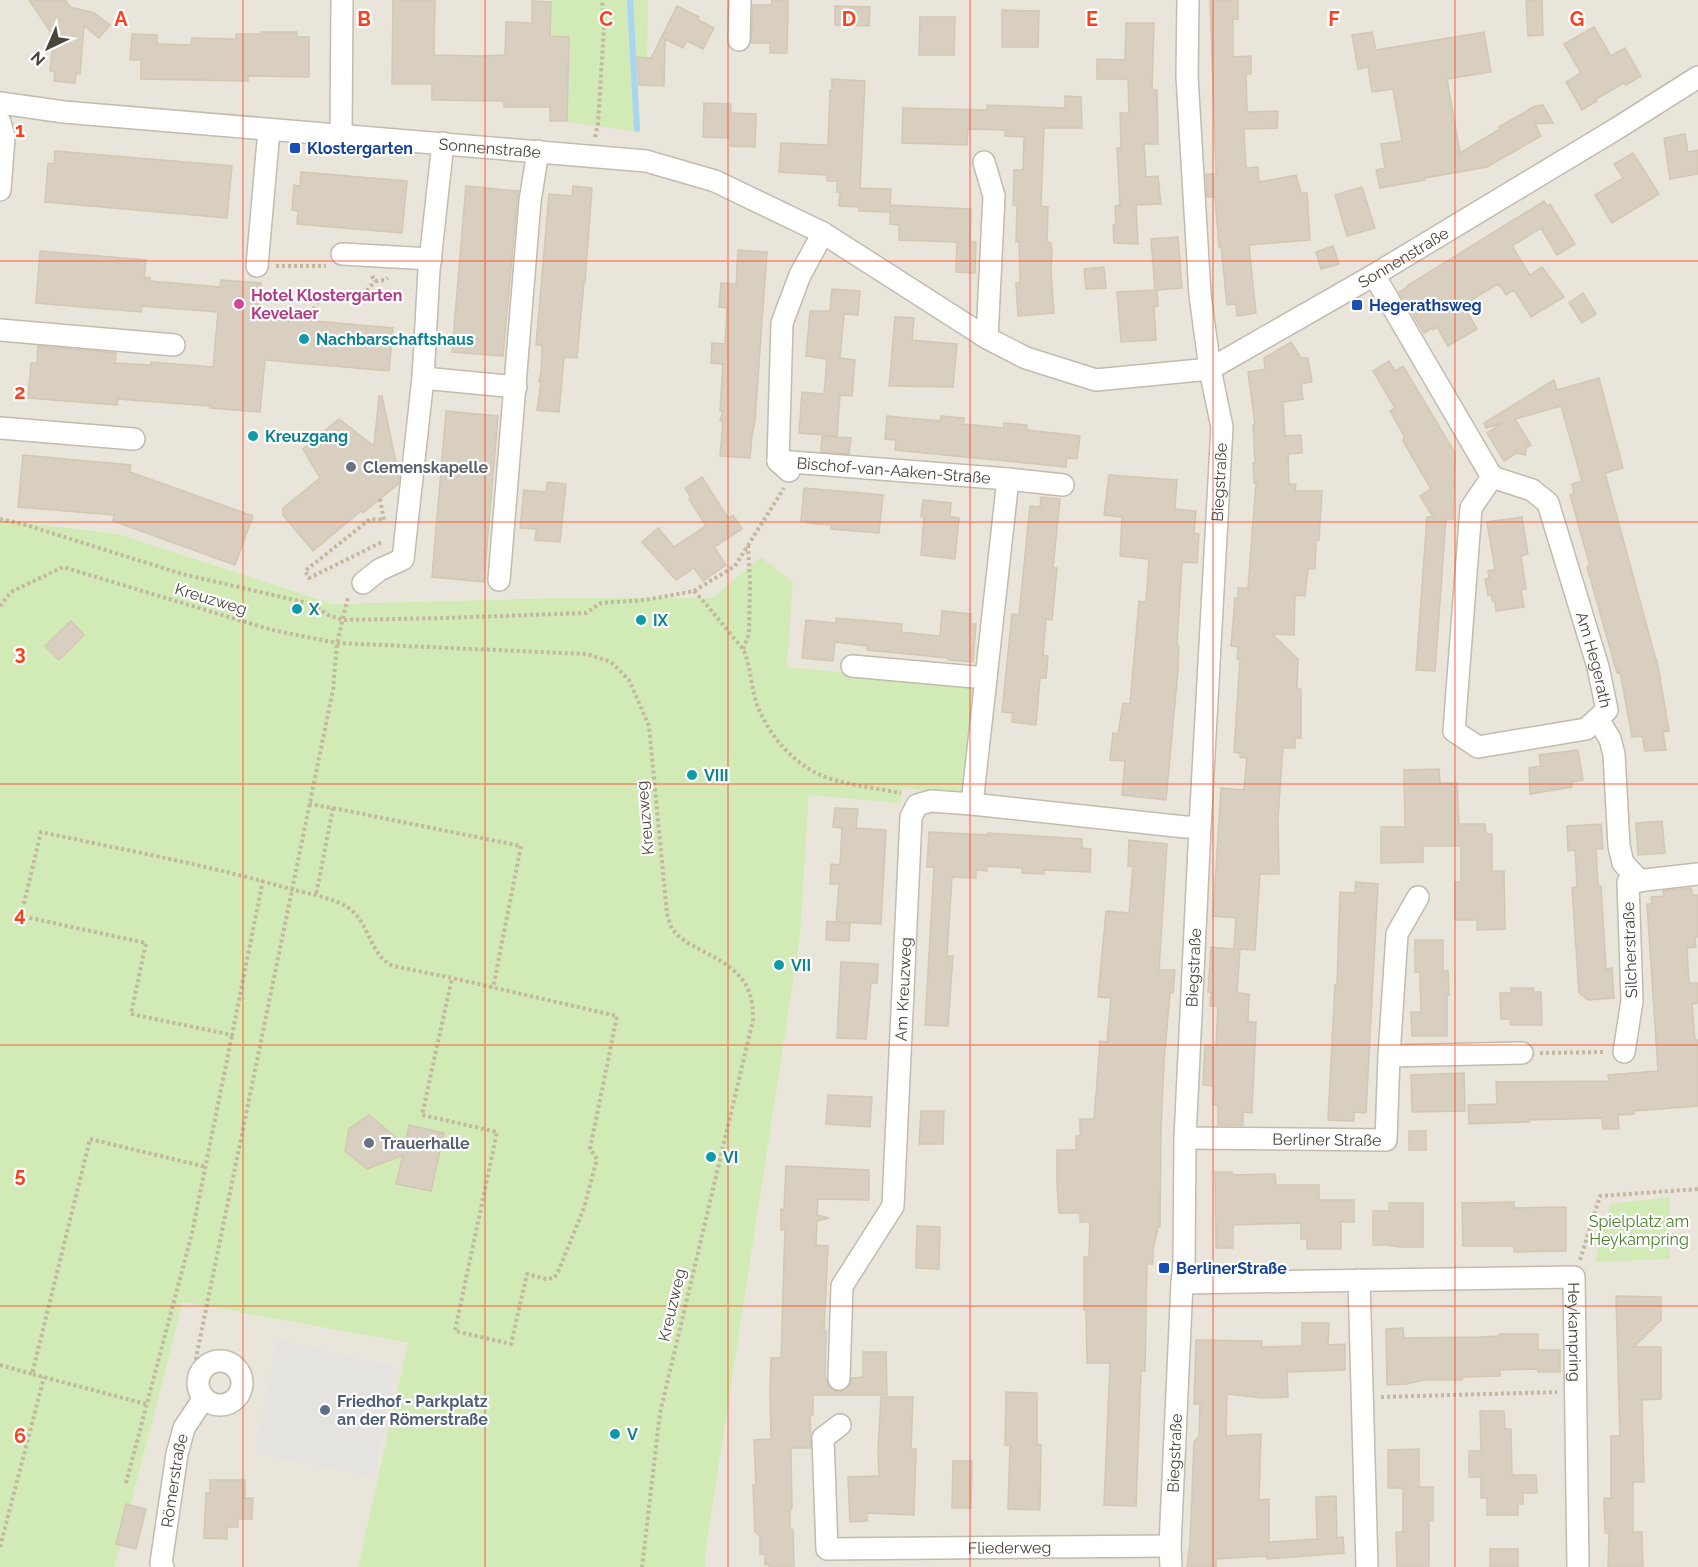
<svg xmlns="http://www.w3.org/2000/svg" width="1698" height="1567" viewBox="0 0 1698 1567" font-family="Raleway,sans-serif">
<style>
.residential{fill:#eae5da}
.green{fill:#d2eab5}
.parking{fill:#e5e3e0}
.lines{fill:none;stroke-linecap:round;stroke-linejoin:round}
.stream{stroke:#a9d4f2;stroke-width:6}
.building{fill:#d8cfc1;stroke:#d3c7b4;stroke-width:1.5}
.minor-casing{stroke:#c2bbae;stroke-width:24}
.path{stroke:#c4b79f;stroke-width:4;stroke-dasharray:3 3;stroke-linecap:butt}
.minor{stroke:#fff;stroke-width:21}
.grid{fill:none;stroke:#fc3f1d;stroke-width:1.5;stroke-opacity:0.55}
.transit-dot{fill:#1a4fb4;stroke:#fff;stroke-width:2}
.hotel-dot{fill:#d1479c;stroke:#fff;stroke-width:2}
.culture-dot{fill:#0f9aa8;stroke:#fff;stroke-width:2}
.worship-dot{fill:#6b7280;stroke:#fff;stroke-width:2}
.service-dot{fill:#5c6f8a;stroke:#fff;stroke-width:2}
.labels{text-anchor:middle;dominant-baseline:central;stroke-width:4.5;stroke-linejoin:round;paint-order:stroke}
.street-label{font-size:16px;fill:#4b4439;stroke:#fff}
.transit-label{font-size:16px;font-weight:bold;fill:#164399;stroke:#fff;text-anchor:start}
.hotel-label{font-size:16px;font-weight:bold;fill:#b23c85;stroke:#fff;text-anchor:start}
.culture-label{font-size:16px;font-weight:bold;fill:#0d838f;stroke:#fff;text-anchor:start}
.worship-label{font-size:16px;font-weight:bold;fill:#5b616d;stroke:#fff;text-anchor:start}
.park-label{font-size:16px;fill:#4a7f2a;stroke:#fff}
.service-label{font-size:16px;font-weight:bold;fill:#4e5e75;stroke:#fff;text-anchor:start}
.grid-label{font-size:20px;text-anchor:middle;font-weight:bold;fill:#fc3f1d;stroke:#fff;stroke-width:4.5;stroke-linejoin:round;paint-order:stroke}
</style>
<rect width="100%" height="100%" fill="#f6f3ec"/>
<path class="residential" d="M0 0H1698V1567H705V1556L800 938 809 794 786 667 793 582 761 558 712 598H552L333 604 119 534 10 521 0 517Z
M183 1302 408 1343 358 1567H115Z"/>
<path class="green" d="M551 0H648L647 57H636L640 132 568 122 569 36 551 35Z
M0 517 10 521 119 534 333 604 552 598H712L761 557 793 582 787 667 979 685 970 799 903 787 900 803 809 795 800 938 705 1556V1567H358L408 1343 183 1302 115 1567H0Z
M1670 1197V1259L1595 1262 1610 1204Z"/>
<path class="parking" d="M278 1339 395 1367 374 1477 255 1454Z"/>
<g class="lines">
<path class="stream" d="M630 0 637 129"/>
</g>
<path class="building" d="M29 0H65L70 7 94 13 110 25 99 38 84 26 80 74 76 73 75 83 54 81 55 72 50 71 53 42H50V31Z
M393 0H435L434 55 481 56 505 55 506 22 532 23V1L551 2 550 36 569 37 567 121H550V107H504V101L432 100V84H392Z
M772 0H788L787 53H770V43H751L753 5H771Z
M1210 0H1238V19H1233V57L1251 56V74H1246L1247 112 1278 111 1277 128 1244 129 1246 168 1258 167 1259 182 1296 175 1301 193H1307L1310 240 1249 245 1256 313 1237 316 1236 304 1227 305 1221 246 1219 247 1215 197H1207L1206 174H1216Z
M1526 0H1542L1543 35 1528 36Z
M677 6 699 17 697 19 714 28 703 49 687 41 683 48 665 39 664 86 639 85 637 57 651 58Z
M835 6 870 7 869 26 835 25Z
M1002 10 1039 11 1038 47H1002Z
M920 17H955L954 55H919Z
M1126 23H1154L1152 90H1157L1158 144H1144L1146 177 1158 176 1161 204 1136 205 1138 244 1114 243 1113 225 1116 224 1115 206 1120 205 1117 148H1121L1120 113H1129L1128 79H1097V59L1125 60Z
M1594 27 1611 56 1625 48 1641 76 1626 85 1624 83 1596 99 1597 101 1582 110 1566 82 1581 73 1564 44Z
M261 32H297V37H309V77L248 76V81L141 79V60H130L132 34 157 35V44L191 45 192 38 236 39V34H261Z
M1372 32 1376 50 1484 32 1491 72 1447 79 1460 153 1500 129 1499 127 1535 106 1543 105 1553 123 1535 124 1541 136 1487 167 1425 178V180L1380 188 1376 170 1385 168 1381 144 1402 141 1393 89 1372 92 1368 67 1358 69 1352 35Z
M832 79 865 81 860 188 891 189 890 205 971 209 970 242H976L975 273 956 272 957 242 899 240V225L890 224V212L859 211V207L839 206 840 192H837V181H827V175L779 172 781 143 828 145 830 90H832Z
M1065 96 1081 97 1082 128H1044L1041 206 1048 207 1047 242 1051 243V248H1052L1051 271 1054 313 1018 316 1016 283H1020L1019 242H1016L1017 206 1013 205 1014 170H1023L1024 137 1005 136V130L968 129 967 145 902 143 903 108 987 110V105L1065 108Z
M704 103 731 104V113L756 114 755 147 730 146V138L703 137Z
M1685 134 1688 152 1698 150V174L1670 179 1664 138Z
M55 151 232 166 227 218 45 202 48 163 54 164Z
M1633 153 1659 194 1612 223 1595 195 1623 178 1614 164Z
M301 172 407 181 402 233 297 224 298 211 292 210 294 185 300 186Z
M466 186 518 191 503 356 452 352Z
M573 186 592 188 585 282H584L577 358 564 357 559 412 537 410 541 382H539L541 372 542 345H536L549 194 572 196Z
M1362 187 1375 228 1347 236 1335 195Z
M1544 201 1547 206 1550 204 1575 244 1557 255 1541 228 1512 246 1530 275 1542 267 1564 297 1531 317 1514 290 1506 295 1500 285 1499 286 1498 284 1463 305 1477 329 1448 346 1437 327 1433 330 1432 328 1424 333 1399 292 1408 287 1407 286Z
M1178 237 1182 288 1157 290 1158 306 1154 307 1156 340 1121 342 1117 292 1155 290 1151 239Z
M1333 246 1339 264 1321 269 1316 252Z
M738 250 767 252 755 420 752 436 750 458 720 456 723 421H720L723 411H720L723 364 711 363 712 343 725 344 727 308 719 307 721 283 736 284Z
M40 251 146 260 144 277 150 278V281L220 287 221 280 261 283 258 316 393 328 389 371 265 360 260 412 210 408V406L118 399 117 405 28 398 31 363H37L38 346 116 353 115 363 151 365V362L213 367 218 312 142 306 141 312 36 303Z
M1104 267 1106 288 1086 289 1084 269Z
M832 289 860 291 858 315 844 314 840 358 855 360 852 396 840 395 837 436 799 433 802 392 824 394 827 359 806 356 810 311H830Z
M1583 293 1596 314 1582 323 1569 303Z
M895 317 914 318 912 340 957 344 953 387 889 386Z
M1291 342 1301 358H1308L1312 382 1301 384 1303 399 1283 402 1285 436 1301 435 1302 453 1288 454 1289 484H1296L1295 491H1322L1319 540H1316L1315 569H1308L1305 596 1295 595 1294 635 1272 634 1298 659 1297 689H1301V738H1295V748H1283L1278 817 1279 874H1260L1255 950 1238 949H1240L1237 993 1249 994 1248 1022H1256L1252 1113 1243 1112V1125H1218V1105H1213L1214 1086 1203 1085 1205 1045H1216L1218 1006H1210L1211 992H1208L1211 947 1234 949 1236 918 1213 916 1221 788 1244 790 1247 758 1240 757V753L1234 752 1240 660 1237 659 1238 647 1231 646 1235 598H1238V588H1248L1256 483H1254L1253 463H1255L1253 425 1255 424 1248 372 1265 369 1264 358Z
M1389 361 1395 371 1403 366 1455 453 1453 519H1446L1435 671 1416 670 1427 517H1433L1420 496 1431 489 1403 441 1404 436 1390 411 1395 408 1373 371Z
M1599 378 1623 468 1605 473 1656 660H1657L1669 731 1663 732 1666 750 1645 751 1642 736 1632 737 1620 672 1617 673 1587 567 1590 566 1570 495 1574 494 1572 484 1582 481 1561 406 1515 419 1531 445 1526 448 1525 455 1517 453 1504 461 1487 433 1503 423 1486 428 1484 423 1554 380 1557 390Z
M379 396H382L399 476 398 484 363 513 361 511 313 551 283 515V508L320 478 303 449 339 419 374 446Z
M446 411 498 416 484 582 432 577Z
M887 416 940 421 941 416 964 418 963 424 1004 428V423L1016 424 1027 425V430L1080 436 1077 459 1067 458 1066 467 895 450 896 440 885 439Z
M822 436 851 438 849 454 821 452Z
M23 455 131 465 130 472 253 516 235 565 113 521 114 515 18 507Z
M1109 475 1177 480 1175 509 1196 511 1194 533 1199 534 1197 563 1182 562 1177 645 1179 646 1178 671 1166 800 1122 795 1125 761 1110 760 1113 733 1118 734 1123 703 1130 704 1139 601 1146 602 1149 559 1120 556 1122 517 1104 515Z
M702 477 728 518 733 515 742 529 714 547 726 565 703 581 694 568 676 580 642 542 658 528 674 547 706 526 689 499 691 498 685 488Z
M547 482 566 484 560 542 535 540 536 529 520 528 524 490 546 492Z
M804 488 883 495 879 533 831 529 832 525 807 523V521H801Z
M1041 497 1060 499 1053 568H1057L1053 609 1052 620 1046 619 1043 655 1048 656 1046 678H1040L1036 725 1012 722 1013 713 1002 712 1012 614 1019 615 1030 506 1040 507Z
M923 500 951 503 950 517 959 518 955 559 921 555 924 517H921Z
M1522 517 1528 554 1521 556 1526 589 1521 590 1524 607 1496 611 1495 602H1493L1491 595H1488L1485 579 1489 578 1488 571 1495 570 1487 522Z
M942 611 971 614V624H976L973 662 948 660V658L867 650V646L835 642 833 661 802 658 806 620 836 623V618L902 624 901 632 940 636Z
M71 621 84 635 59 660 45 646Z
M1578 750 1583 780 1572 782V787L1530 794 1529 768 1541 766 1539 755Z
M1439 769 1440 783H1457L1459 824H1485L1486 834H1492V871H1504L1505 929 1477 930V920H1455V882H1461V846H1423V862L1381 863V827H1405L1404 770Z
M835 808 858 809 856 828 886 830 881 924 837 922 850 924 849 941 826 940 827 921 836 922 839 884H830L831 864 840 865 842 828 833 827Z
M1662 821 1665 853 1638 855 1636 823Z
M1601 824 1603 849H1596L1598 886H1601L1606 969 1612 968 1614 998 1588 1000 1579 993 1572 888 1577 887 1575 850 1568 851 1567 826Z
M929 832 988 835V833L1082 839V848L1091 849 1090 872 1044 870V874L1022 873V868L987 866V871L976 870V878L952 877 947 956H953L948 1026 925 1025 934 867H927Z
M1129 840 1167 844 1159 970H1175L1173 993H1170L1164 1061 1161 1129 1160 1227H1158L1153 1250V1264H1147L1145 1371H1141L1136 1506 1104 1505 1110 1363H1087L1086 1310H1084V1257H1089L1090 1222H1080V1213H1059L1057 1185V1150H1076V1136H1080V1119H1094L1100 1041 1107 1042 1111 998 1098 997 1106 911 1129 913 1133 866H1128Z
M1356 882 1378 884 1366 1113 1354 1112V1121L1328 1120 1335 985H1337L1340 892 1355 893Z
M1691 888 1692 895H1698V937H1695L1696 947 1687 948 1689 983H1698V1003L1692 1004 1695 1040H1698V1106L1634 1111V1114L1618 1115 1619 1129H1603L1602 1118 1529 1120V1122L1469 1124 1468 1105 1497 1104 1496 1082 1609 1081 1608 1075 1658 1071 1647 904H1652L1651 897 1664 896 1663 891Z
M1415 940H1443V971H1448L1449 995H1447V1036H1412L1411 1012H1421L1420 972H1415Z
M841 962 878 964 877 983H871L866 1039 837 1038Z
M1511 988H1534L1533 992H1541L1542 1025H1511L1510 1019H1501L1500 993H1511Z
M1464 1073 1465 1111 1412 1112 1411 1075Z
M828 1095 872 1097 870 1127 826 1124Z
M921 1111H944L943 1144H919Z
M369 1115 405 1145 409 1125 444 1133 431 1191 396 1184 403 1155 367 1169 345 1151 349 1129Z
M1409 1131H1426V1150H1409Z
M786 1166 869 1170V1200L818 1199 817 1215 829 1218 817 1221 816 1245 828 1246 824 1331H826L825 1378H826L828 1384 832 1389 838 1392 844 1390 850 1385 852 1378 863 1377V1352H886L887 1395H813V1415L810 1416 811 1448H791L792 1508 790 1511V1527L793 1530 794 1567H769V1564L765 1565V1554H760V1536L755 1532 753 1485H756L754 1440 771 1439 770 1391 771 1358H781L785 1229 781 1230V1209L784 1210Z
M1215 1172H1232L1233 1175 1275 1174 1276 1185H1319V1200H1354V1222H1341V1249H1307V1239H1301V1223L1233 1225V1248H1216Z
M1514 1202V1208L1566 1207V1251L1514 1252V1246H1463L1462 1203Z
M1389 1203H1423V1247H1398V1246H1390V1245H1373V1211H1389Z
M917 1226 940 1227 939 1269 916 1268Z
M1616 1296 1661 1297V1320L1634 1347H1661V1399L1642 1400 1644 1482H1633V1532H1642L1643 1567H1608L1609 1533H1605L1604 1498H1611V1436H1620Z
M1302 1323H1329L1328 1345 1345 1344V1370L1287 1372 1288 1397 1262 1398 1227 1394 1226 1436 1261 1434 1259 1500 1269 1499V1542L1317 1539 1316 1497 1336 1496 1337 1538 1343 1537 1344 1553 1267 1559V1556L1216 1559V1567H1187L1190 1543 1194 1442 1199 1436 1200 1404H1194L1196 1340 1262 1341V1347L1302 1346Z
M1403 1328 1404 1338 1480 1337 1499 1336V1334H1538V1350H1560V1372H1538V1369L1500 1370V1376L1462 1377V1380H1424L1407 1384 1387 1385 1386 1329Z
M1006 1392 1037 1393V1444L1041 1445 1040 1510 1008 1509 1010 1445H1005Z
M881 1397H913L911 1449H916L914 1515 867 1513V1521L850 1522 848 1477 879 1476 878 1448Z
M1480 1411H1504L1505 1429H1511L1512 1475H1536L1537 1493H1523V1504H1518V1515H1487V1498H1481V1477H1469V1451H1481Z
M1419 1449V1487H1433V1520L1429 1521V1567H1397L1396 1532H1403V1488H1388V1450Z
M953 1461H972L971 1508H952Z
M210 1480H245V1498H253L252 1519H238V1527H227V1539L204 1538 206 1493H210Z
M126 1504 146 1509 136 1549 116 1544Z
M1490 1549H1518V1567H1490Z"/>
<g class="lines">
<g class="minor-casing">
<g id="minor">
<path d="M739 40 740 0"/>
<path id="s1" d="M0 103 64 112 646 161 715 181 823 233 987 338 1026 358 1096 380 1210 369 1374 275 1616 129 1698 77"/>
<path d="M0 122 4 137 0 190"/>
<path d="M341 135 342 0"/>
<path d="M984 162 994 196 987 338"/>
<path d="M342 254 431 259"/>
<path d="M257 266 269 130"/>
<path id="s2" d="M1374 275 1492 477 1532 490 1548 503 1598 667 1607 710 1586 729 1478 747 1454 731 1471 508 1492 477"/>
<path d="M0 330 174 345"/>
<path d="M423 378 516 387"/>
<path d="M0 428 134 439"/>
<path id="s3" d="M778 461 1008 479 1063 485"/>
<path d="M789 471 778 461 782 323 800 275 823 233"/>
<path d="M499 580 530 201 538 151"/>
<path d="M363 583 379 570 403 559 423 378 429 270 443 143"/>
<path d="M852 666 986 678 972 804"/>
<path d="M986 678 1008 479"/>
<path d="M1598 719 1610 739 1614 754 1619 846 1623 863 1640 881"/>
<path d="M1624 1052 1632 1001 1628 882 1698 874"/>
<path d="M1389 1056 1522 1053"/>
<path id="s4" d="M1185 1138 1386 1140 1389 1056 1397 934 1418 897"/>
<path d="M1359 1280 1367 1567"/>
<path id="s5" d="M1182 1283 1574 1277 1578 1567"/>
<circle cx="220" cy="1383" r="22"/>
<path id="s6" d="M839 1379 842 1286 893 1206 911 817 917 805 931 801 972 804 1185 827H1200"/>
<path id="s7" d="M840 1425 823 1438 827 1549 1170 1546"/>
<path id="s8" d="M163 1567 161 1563 177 1454 184 1428 204 1398"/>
<path id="s9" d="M1171 1567 1170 1546 1182 1283 1184 1262 1185 1138 1200 827 1222 427 1210 369 1200 295 1187 76 1188 0"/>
</g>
</g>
<path class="path" d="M595 137 598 124 604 27 602 0
M276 266H326
M372 276 375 281 385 280 388 278
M312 321 313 310 319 300 365 293 375 281
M380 499 384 520 370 519 305 571 309 578 382 542
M0 519 23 524 182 574 312 604 328 615 343 620 444 618 586 613 601 603 645 600 694 591 735 566 784 488
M694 591C708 606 720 621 733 637 736 641 741 646 744 651 751 668 751 687 757 705 771 740 800 772 838 781 858 786 880 789 901 793
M0 606 11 592 63 567 272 630 337 643 587 654 611 662 629 680 649 726 667 914C669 919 670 927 674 931 679 938 689 944 697 948 731 966 754 977 753 1020L660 1413 642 1567
M743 649 749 634 750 581 748 546
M309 804 333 808 316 895
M333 808 521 846 493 988
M263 880 232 1035 131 1014 146 943 21 916 41 832C124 850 209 865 290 889 307 893 333 898 347 907 370 921 368 954 393 966L452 978 617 1016 590 1149 597 1159 584 1208 558 1272 554 1278 546 1279 527 1274 511 1344 455 1331 497 1132 422 1115 452 978
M1540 1053 1605 1052
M1580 1260 1600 1196 1698 1189
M0 1365 32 1374
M203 1370 196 1358 333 690 337 643 348 597
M1381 1397 1557 1392
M146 1404 32 1374 90 1139 206 1167
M126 1483 192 1233 232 1035
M0 1547 44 1377"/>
<use href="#minor" class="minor"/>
</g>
<path class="grid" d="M243 0V1567M485 0V1567M728 0V1567M970 0V1567M1213 0V1567M1455 0V1567M0 261H1698M0 522H1698M0 784H1698M0 1045H1698M0 1306H1698"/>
<g class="transit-dot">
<rect x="289" y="142" width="12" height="12" rx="3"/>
<rect x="1351" y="299" width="12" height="12" rx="3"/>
<rect x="1158" y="1262" width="12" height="12" rx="3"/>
</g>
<circle class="hotel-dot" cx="239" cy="304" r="6"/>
<g class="culture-dot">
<circle cx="304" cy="339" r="6"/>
<circle cx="253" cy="436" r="6"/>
<circle cx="297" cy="609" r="6"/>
<circle cx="641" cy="620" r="6"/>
<circle cx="692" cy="775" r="6"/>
<circle cx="779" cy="965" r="6"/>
<circle cx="711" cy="1157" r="6"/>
<circle cx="615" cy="1434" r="6"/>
</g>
<g class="worship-dot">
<circle cx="351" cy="467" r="6"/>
<circle cx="369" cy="1143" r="6"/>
</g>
<circle class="service-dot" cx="325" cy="1410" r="6"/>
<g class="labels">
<g class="street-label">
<text stroke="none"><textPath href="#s1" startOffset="492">Sonnenstraße</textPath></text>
<text stroke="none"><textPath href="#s1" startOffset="1490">Sonnenstraße</textPath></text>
<text stroke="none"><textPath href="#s3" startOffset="116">Bischof-van-Aaken-Straße</textPath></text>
<text stroke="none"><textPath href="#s9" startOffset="1086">Biegstraße</textPath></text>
<text transform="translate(211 599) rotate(17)">Kreuzweg</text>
<text stroke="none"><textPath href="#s2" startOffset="460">Am Hegerath</textPath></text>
<text transform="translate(645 818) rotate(-95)">Kreuzweg</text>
<text transform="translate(1630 950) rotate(-92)">Silcherstraße</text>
<text stroke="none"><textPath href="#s9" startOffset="600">Biegstraße</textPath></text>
<text stroke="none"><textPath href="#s6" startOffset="405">Am Kreuzweg</textPath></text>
<text stroke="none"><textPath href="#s4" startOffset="142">Berliner Straße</textPath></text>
<text transform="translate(672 1305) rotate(-77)">Kreuzweg</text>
<text stroke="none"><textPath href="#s5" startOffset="447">Heykampring</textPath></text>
<text stroke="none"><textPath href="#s9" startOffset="114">Biegstraße</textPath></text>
<text stroke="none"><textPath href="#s8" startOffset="88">Römerstraße</textPath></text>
<text stroke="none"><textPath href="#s7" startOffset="315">Fliederweg</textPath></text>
</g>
<g class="transit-label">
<text x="307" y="148">Klostergarten</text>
<text x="1369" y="305">Hegerathsweg</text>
<text x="1176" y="1268">BerlinerStraße</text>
</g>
<g class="hotel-label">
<text x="251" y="295">Hotel Klostergarten<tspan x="251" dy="18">Kevelaer</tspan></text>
</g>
<g class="culture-label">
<text x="316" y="339">Nachbarschaftshaus</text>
<text x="265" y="436">Kreuzgang</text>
<text x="309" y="609">X</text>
<text x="653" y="620">IX</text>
<text x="704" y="775">VIII</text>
<text x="791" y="965">VII</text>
<text x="723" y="1157">VI</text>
<text x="627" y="1434">V</text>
</g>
<g class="worship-label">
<text x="363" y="467">Clemenskapelle</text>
<text x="381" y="1143">Trauerhalle</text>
</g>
<g class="park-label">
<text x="1639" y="1221">Spielplatz am<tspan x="1639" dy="18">Heykampring</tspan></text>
</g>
<g class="service-label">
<text x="337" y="1401">Friedhof - Parkplatz<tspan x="337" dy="18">an der Römerstraße</tspan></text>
</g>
</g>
<g class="grid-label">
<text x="121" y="26">A</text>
<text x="364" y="26">B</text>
<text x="606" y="26">C</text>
<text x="849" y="26">D</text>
<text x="1092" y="26">E</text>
<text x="1334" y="26">F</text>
<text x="1577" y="26">G</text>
<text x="20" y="137">1</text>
<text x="20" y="399">2</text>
<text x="20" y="660">3</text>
<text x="20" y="921">4</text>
<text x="20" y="1182">5</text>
<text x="20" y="1443">6</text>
</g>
<g transform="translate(48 48) rotate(224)" stroke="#ffffff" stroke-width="4.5" paint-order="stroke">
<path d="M0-4.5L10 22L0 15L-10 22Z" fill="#4b4439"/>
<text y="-9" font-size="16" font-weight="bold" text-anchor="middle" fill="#4b4439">N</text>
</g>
</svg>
